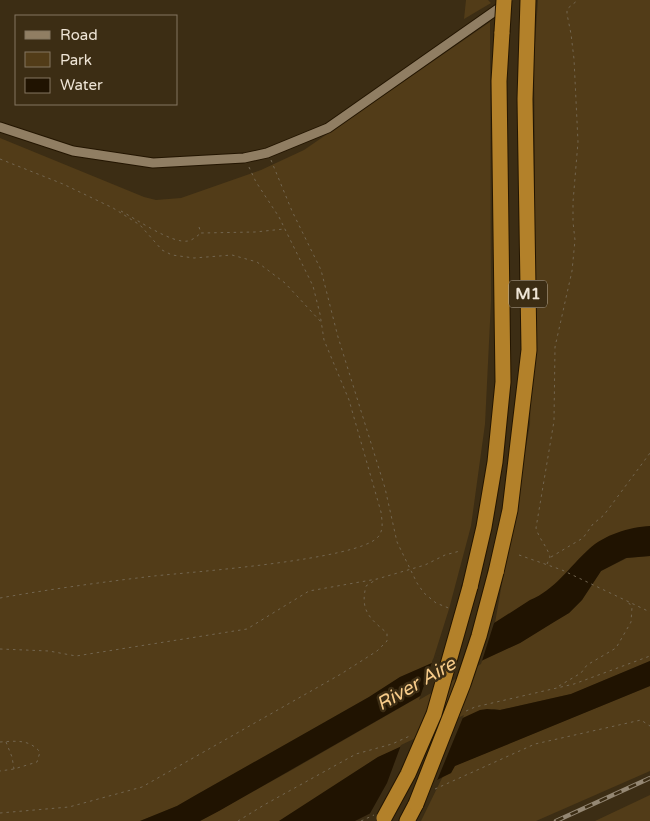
<svg xmlns="http://www.w3.org/2000/svg" width="650" height="821" viewBox="0 0 650 821" font-family="'Varela Round',sans-serif">
<style>
.green{fill:#523c18}
.water{fill:#201301}
.pier{fill:#3c2d14}
.lines{fill:none;stroke-linecap:round;stroke-linejoin:round}
.street-casing{stroke:#231500;stroke-width:11}
.highway-casing{stroke:#231500;stroke-width:17}
.path{stroke:#736650;stroke-width:1;stroke-dasharray:2.5 4;stroke-linecap:butt}
.street{stroke:#907e63;stroke-width:9}
.highway{stroke:#b3812a;stroke-width:15}
.rail-casing{stroke:#948773;stroke-width:4.5}
.rail{stroke:#3c2d14;stroke-width:2.5;stroke-dasharray:8;stroke-linecap:butt}
.highway-bridge-casing{stroke:#231500;stroke-width:17;stroke-linecap:butt}
.highway-bridge{stroke:#b3812a;stroke-width:15}
.labels{text-anchor:middle;dominant-baseline:central;stroke-width:5;stroke-linejoin:round;paint-order:stroke}
.shield{fill:#3c2d14;stroke:#b9ad9b;stroke-width:1}
.shield-label{font-size:16px;font-weight:bold;fill:#eee4d5}
.water-label{font-size:19px;font-style:italic;fill:#f7cb89;stroke:#3c2d14}
</style>
<rect width="100%" height="100%" fill="#3c2d14"/>
<path class="green" d="M466 0H488L491 3 464 19Z
M538 0H650V532L495 623 530 424 535 179 534 58Z
M490 22 491 301 485 424 471 526 449 609 432 663 400 677 369 697 196 795 177 806 140 821H0V138L144 197 156 200 181 198 261 170 304 150Z
M650 556V661L571 694 500 710 494 709 378 757 279 821H200L290 771 483 660 520 643 554 622 569 613 582 600 601 571 627 558Z
M650 686V771L536 821H421L443 776 451 773 454 766Z
M650 795V821H595Z"/>
<path class="water" d="M650 526V556L626 558 601 571 582 600 569 613 554 622 520 643 483 660 219 811 200 821H140L177 806 196 795 369 697 400 677 432 663 530 600C555 590 569 567 589 549 604 535 629 527 650 526Z
M650 661V686L455 766 451 773 355 821H279L378 757 480 710 487 709 500 710 571 694Z"/>
<path class="pier" d="M495 620 481 664 419 700 433 659Z
M464 715 436 783 368 817 387 783 401 745Z"/>
<g class="lines">
<g class="street-casing">
<path id="street" d="M0 127 73 151 153 163 244 158 267 153 328 128 505 4"/>
</g>
<g class="highway-casing">
<path id="highway" d="M496 572 510 510 529 350 525 99 528 0
M470 587 484 527 495 462 503 382 499 81 502 32
M407 821 416 804"/>
</g>
<path class="path" d="M0 159 63 184 113 208 140 225 162 250 172 255 194 258 232 255 257 262 285 283 321 322
M271 160 292 211 321 270 338 337 385 488 397 542 417 583 424 593 436 603 451 609
M121 211C136 219 172 244 188 241 193 240 197 236 201 233
M199 227 201 233 255 232 284 229
M519 555 562 570 650 612
M551 557 583 538 593 524 604 515 650 453
M547 564 550 557C547 546 539 539 536 528L554 421 555 347 572 271 575 240 573 222V202L578 142 574 59 571 34 567 14V9L578 0
M0 598C51 589 103 582 154 576 191 572 358 560 378 537 384 530 382 521 381 512L349 400 324 340 320 314 313 286 279 217 256 182 248 165
M0 649 49 651 76 656 247 629 309 591 377 579 425 565 445 555 460 551
M559 686 581 673 587 665 616 648 631 622 632 607 628 602
M466 711 475 707 574 684 650 656
M0 742C16 741 29 739 40 752L37 762 14 769 0 771
M6 742 12 757 14 769
M435 789 535 744 641 720 650 726
M0 813 69 807 142 787 341 674 377 651 387 641V633C369 618 360 610 366 586L377 579
M238 821 264 805 356 754 392 744 412 735
M361 821 374 815"/>
<use href="#street" class="street"/>
<use href="#highway" class="highway"/>
<g class="rail-casing">
<path id="rail" d="M556 821 650 778"/>
</g>
<use href="#rail" class="rail"/>
<g class="highway-bridge-casing">
<path id="highway-bridge" d="M502 32 504 0
M416 804 463 684 479 636 496 572
M384 818 408 774 434 714 470 587"/>
</g>
<use href="#highway-bridge" class="highway-bridge"/>
</g>
<g class="labels">
<rect class="shield" x="509" y="280.5" width="38" height="27" rx="4"/>
<g class="shield-label">
<text x="528" y="294">M1</text>
</g>
<g class="water-label">
<text transform="translate(416 684) rotate(-30)">River Aire</text>
</g>
</g>
<rect x="15" y="15" width="162" height="90" fill="#3c2d14" stroke="#837661"/>
<rect x="25" y="31" width="25" height="8" fill="#907e63" stroke="#837661"/>
<text x="60" y="40" font-size="15" fill="#eee4d5">Road</text>
<rect x="25" y="52" width="25" height="15" fill="#523c18" stroke="#837661"/>
<text x="60" y="65" font-size="15" fill="#eee4d5">Park</text>
<rect x="25" y="78" width="25" height="15" fill="#201301" stroke="#837661"/>
<text x="60" y="90" font-size="15" fill="#eee4d5">Water</text>
</svg>
